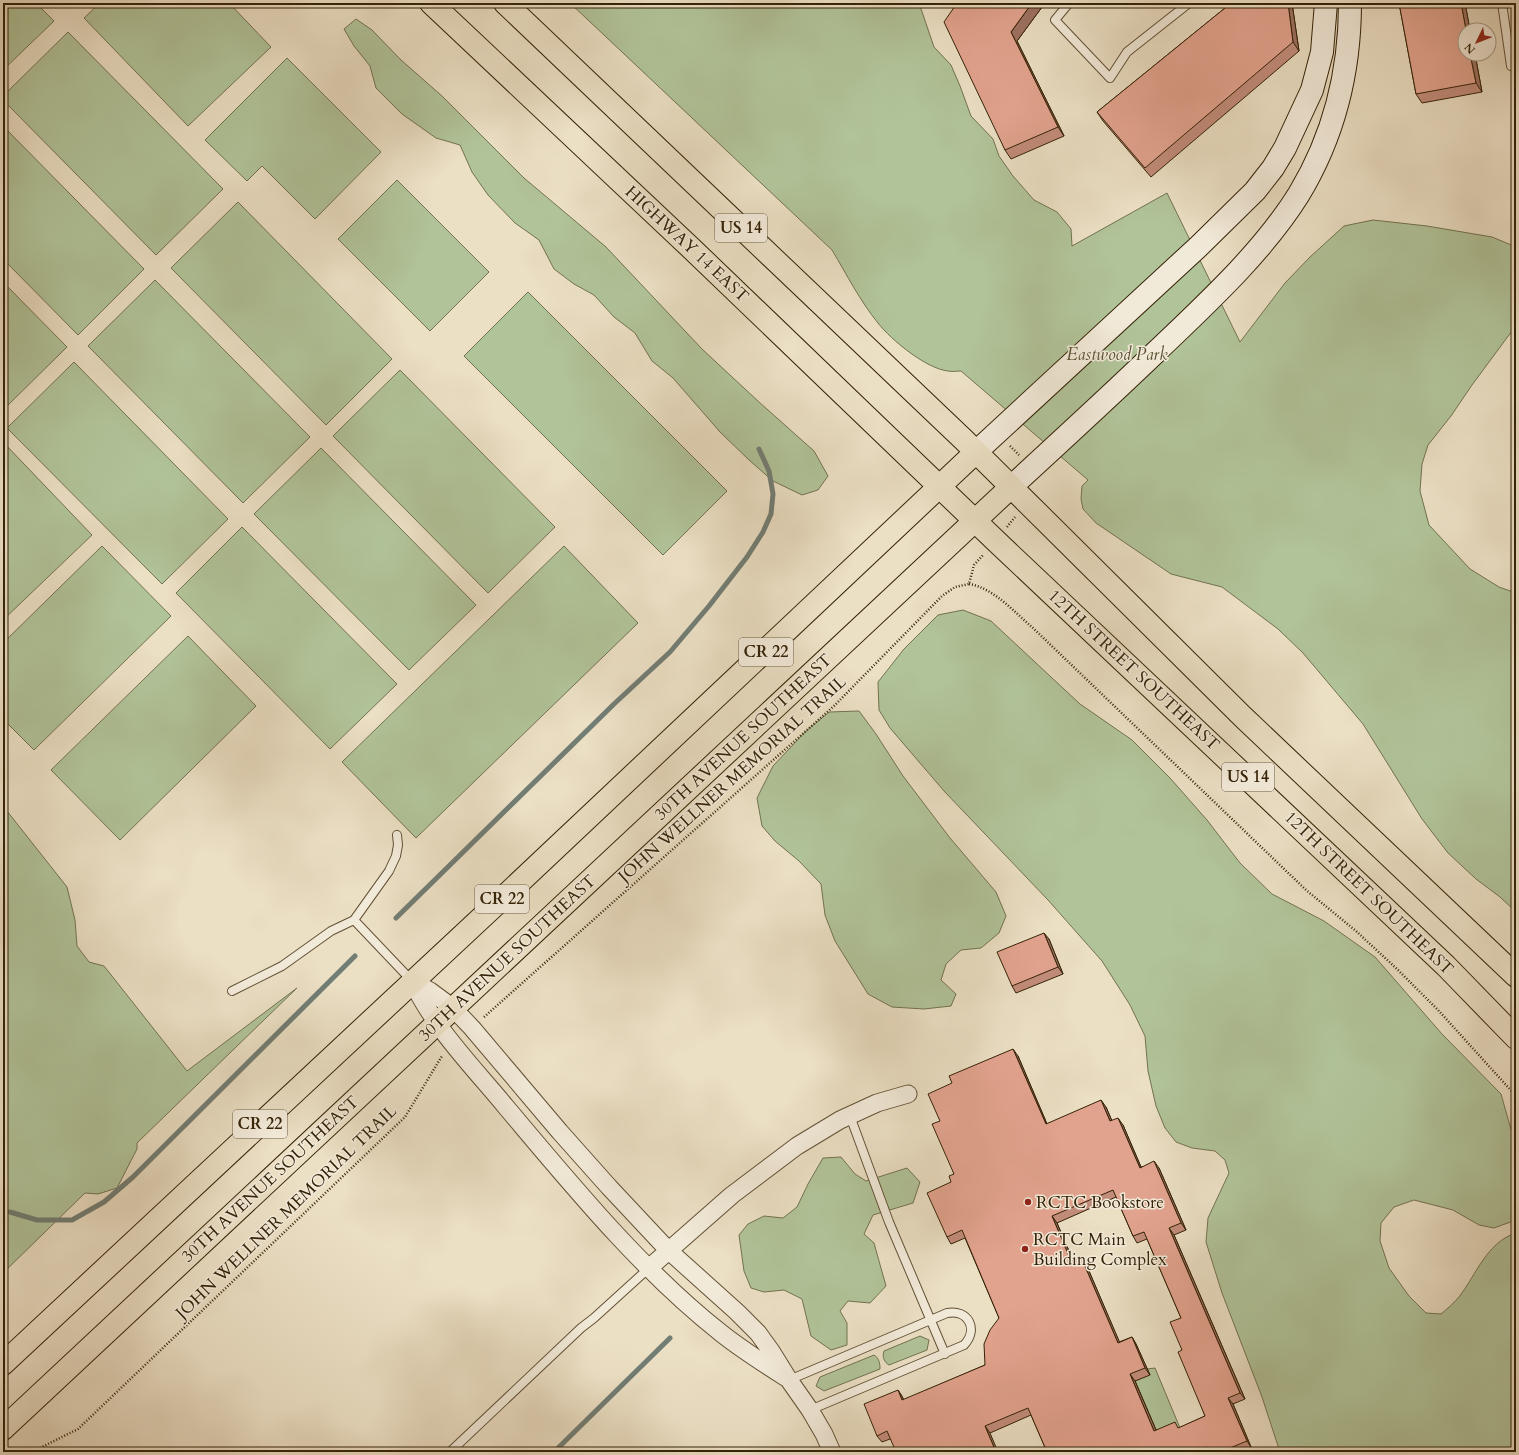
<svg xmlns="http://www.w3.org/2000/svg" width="1519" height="1455" viewBox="0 0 1519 1455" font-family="Cardo,serif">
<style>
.green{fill:#b1c399;stroke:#727250}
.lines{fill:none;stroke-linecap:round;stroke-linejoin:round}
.stream{stroke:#727d74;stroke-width:5}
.lane-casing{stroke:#625136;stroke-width:10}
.street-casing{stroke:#625136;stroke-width:19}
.secondary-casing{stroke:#342207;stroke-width:24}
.primary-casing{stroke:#342207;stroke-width:24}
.path{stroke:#342207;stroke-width:2.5;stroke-dasharray:1 2;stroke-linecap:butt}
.lane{stroke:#f2ead9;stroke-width:8}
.street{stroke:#f2ead9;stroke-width:17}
.secondary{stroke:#f2ead9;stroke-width:22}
.primary{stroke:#ebdfc4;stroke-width:22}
.wall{fill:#c28c7a;stroke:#342207;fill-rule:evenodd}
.shaded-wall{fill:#9e7263;stroke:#342207}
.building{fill:#e2a38e;stroke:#342207;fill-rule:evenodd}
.poi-dot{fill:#8f2418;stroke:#f2ead9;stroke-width:1.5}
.labels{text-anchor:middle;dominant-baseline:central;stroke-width:3;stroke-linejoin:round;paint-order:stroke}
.shield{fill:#f2ead9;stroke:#6d5e46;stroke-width:1}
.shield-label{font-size:16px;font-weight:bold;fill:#342207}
.street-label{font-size:17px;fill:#342207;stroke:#f2ead9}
.park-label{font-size:17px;font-style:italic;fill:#5a5233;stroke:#f2ead9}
.poi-label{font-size:17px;fill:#342207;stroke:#f2ead9;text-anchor:start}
</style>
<rect width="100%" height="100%" fill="#ebdfc4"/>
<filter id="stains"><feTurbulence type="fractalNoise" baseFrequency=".005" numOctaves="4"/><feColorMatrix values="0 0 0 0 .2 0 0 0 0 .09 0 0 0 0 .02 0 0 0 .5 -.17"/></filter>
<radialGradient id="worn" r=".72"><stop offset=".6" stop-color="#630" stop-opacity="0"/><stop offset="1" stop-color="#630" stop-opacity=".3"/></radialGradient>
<path class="green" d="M3 3H36L54 21 3 70Z
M100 3H229L271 47 188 126 84 18Z
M570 3H919L934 47 951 65 960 86 971 116 993 139 999 156 1013 176 1034 200 1057 212 1071 229 1072 246 1167 193 1240 342 1285 283 1310 257 1344 226 1373 220 1427 226 1492 237 1516 247V327L1509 335 1472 385 1451 416 1428 445 1422 464 1420 491 1429 525 1470 569 1499 587 1516 593V912L1500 897 1476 879 1448 853 1422 819 1363 724 1303 653 1278 629 1222 587 1171 574 1096 523 1083 509 1081 499 1082 486 1088 480 961 371C957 371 952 372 948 371 927 369 891 340 878 323 860 301 847 275 832 250Z
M356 19 372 30 401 60 442 96 524 178 606 247 702 349 759 402 814 451 828 476 818 490 802 495 773 481 749 460 720 432 673 378 652 361 635 333 614 317 594 295 574 284 554 269 539 240 515 223 488 195 472 172 460 145 436 138 402 114 376 88 370 66 354 46 344 29Z
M68 32 223 189 156 255 3 100V96Z
M287 58 381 152 315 219 262 166 247 181 205 140Z
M3 126 144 269 78 335 3 259Z
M397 180 489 272 430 331 338 239Z
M238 202 392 359 326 425 171 268Z
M155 280 310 437 243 503 88 346Z
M3 282 67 347 3 410Z
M528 292 727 491 663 555 464 356Z
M74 362 228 519 162 584 7 428Z
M400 370 555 527 488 593 333 436Z
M3 442 92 535 3 620Z
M321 448 476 605 409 670 254 514Z
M242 527 397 684 330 749 176 593Z
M102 546 171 616 34 750 3 719V643Z
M564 546 638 623 416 838 342 762Z
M963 610 991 621 1080 704 1132 740 1170 778 1207 820 1240 863 1272 894 1324 921 1375 957 1442 1034 1501 1094 1516 1147V1220L1494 1228 1479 1225 1453 1210 1414 1200 1394 1207 1381 1223 1380 1241 1389 1268 1409 1296 1426 1313 1441 1314C1447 1309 1454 1303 1459 1297 1476 1275 1487 1242 1516 1233V1452H1280L1262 1397 1222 1293 1206 1242 1208 1218 1229 1173 1225 1160 1215 1151 1192 1148 1176 1142 1165 1128 1156 1106 1148 1071 1145 1036 1130 1005 1102 961 1048 900 944 791 890 728 879 710 878 682 904 649 938 615Z
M188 636 256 706 120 840 51 770Z
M859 711 876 734 903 776 950 838 996 892 1006 916 999 933 981 948 961 950 946 964 941 980 956 994 951 1006 924 1009 892 1007 868 994 835 941 825 915 821 884 799 861 775 841 762 826 757 798 773 766 805 732 829 712Z
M3 806 67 887 75 920 77 946 89 962 104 966 187 1071 297 988 137 1143V1149L117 1188 98 1194 85 1193 3 1273Z
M841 1157 855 1174 866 1181 907 1168 920 1182 913 1203 873 1215 864 1234 874 1243 886 1286 870 1303 848 1301 840 1311 847 1323V1345L831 1350 811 1336 802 1299 784 1290 764 1292 751 1288 744 1271 739 1235 748 1224 764 1216 783 1218 797 1207 808 1184 823 1158Z
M920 1336 929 1340 927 1350 889 1365C884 1362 882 1357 884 1351Z
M874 1355C879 1358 880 1363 880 1369L824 1391 816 1386 820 1377Z
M1155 1368 1180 1428 1159 1437 1135 1381 1149 1375 1147 1369Z"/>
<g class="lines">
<path class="stream" d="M396 918 614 704 670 652 709 606 747 557 763 532 771 514 773 494 769 471 759 449
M10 1212 37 1220H72L104 1202 133 1177 355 956
M554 1452 670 1338"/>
<g class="lane-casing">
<path id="lane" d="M1069 3 1055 20 1110 78 1127 52 1189 3
M1502 3 1511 66
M354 920 412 981
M232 991 282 966 331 931 354 920 389 871 396 856 398 845 397 835
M850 1116 889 1222 945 1354
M789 1380 947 1313C968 1309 979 1329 964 1345L810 1410
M450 1452 581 1328 594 1318 649 1268"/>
</g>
<g class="street-casing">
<path id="street" d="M412 981 430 991 453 1008 472 1028 560 1132 609 1187 668 1250 737 1312 758 1333 771 1351 789 1380 810 1410 824 1434 832 1452
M412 981C435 1029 473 1067 506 1107 571 1184 641 1270 721 1333 741 1349 763 1363 785 1377
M649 1268 732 1195 797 1146 840 1120 877 1103 908 1094"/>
</g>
<g class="secondary-casing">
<path id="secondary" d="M976 452 1198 247 1255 191 1273 168 1285 148 1312 90 1322 52 1326 3
M1011 487C1060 442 1109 397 1157 351 1206 304 1263 252 1299 194 1334 136 1350 70 1350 3"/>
</g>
<g class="primary-casing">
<path id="primary" d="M431 3 692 249 996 541 1446 966 1516 1038
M505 3 964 440 1243 717 1516 976
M3 1364 507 894 976 452
M3 1429 1011 487"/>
</g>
<path class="path" d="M1010 446 1019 455
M1007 527 1015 517
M969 584C994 588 1014 612 1033 628L1306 890 1356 931 1397 969 1438 1010 1516 1096
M484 1017 834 706 942 596 955 587 969 584 974 565 984 554
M32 1452 78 1429 405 1117 442 1056"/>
<use href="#lane" class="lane"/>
<use href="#street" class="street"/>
<use href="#secondary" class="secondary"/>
<use href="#primary" class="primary"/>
</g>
<path class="wall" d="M957 3H1045L1017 41 1064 136 1011 159 1005 150Z
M1224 3H1292L1299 51 1151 177 1103 121 1097 112 1225 8Z
M1399 3H1465L1470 30 1465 54H1475L1482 92 1422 103 1416 94Z
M1049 939 1063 974 1016 993 1012 986Z
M1018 1056 1047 1124 1106 1107 1112 1121 1123 1125 1141 1167 1159 1168 1186 1230 1174 1235 1245 1399 1233 1404 1251 1447 1240 1452H1047L1031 1415 990 1433 890 1439 882 1442 877 1436 898 1390 904 1400 985 1365 999 1318 965 1238 951 1244 947 1237 951 1182 954 1174 940 1121ZM1116 1197 1133 1236 1137 1243 1147 1239 1181 1318 1182 1350 1205 1416 1179 1428 1156 1430 1135 1381 1150 1375 1136 1344 1132 1337 1119 1342 1086 1264 1081 1257 1073 1260 1057 1223Z"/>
<path class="shaded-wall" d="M1032 3H1045L1017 41 1064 136 1058 127 1011 32Z
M1288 3H1292L1299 51 1293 42Z
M1461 3H1465L1470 30H1466Z
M1470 54H1475L1482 92 1476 83Z
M1044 933 1049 939 1063 974 1058 967Z
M1013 1049 1018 1056 1050 1131 1046 1124Z
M1101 1100 1106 1107 1115 1128 1110 1121Z
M1118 1118 1123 1125 1144 1174 1140 1168Z
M1154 1161 1159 1168 1186 1230 1181 1223Z
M1052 1216 1057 1223 1076 1268 1071 1261Z
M1169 1228 1174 1235 1245 1399 1240 1393Z
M1081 1257 1086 1264 1123 1350 1118 1343Z
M1132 1337 1136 1344 1150 1375 1145 1368Z
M1130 1374 1135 1381 1159 1437 1154 1431Z
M898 1390 902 1396 907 1407 902 1400Z
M1228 1398 1233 1404 1251 1447 1247 1441Z
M985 1426 990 1433 998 1452H996Z"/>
<path class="building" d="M957 3H1032L1011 32 1058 127 1005 150 944 22Z
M1224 3H1288L1293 42 1145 168 1097 112 1225 8Z
M1399 3H1461L1466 30H1465V54H1470L1476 83 1416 94Z
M1044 933 1058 967 1012 986 997 952Z
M1013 1049 1046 1124 1101 1100 1110 1121 1118 1118 1140 1168 1154 1161 1181 1223 1169 1228 1240 1393 1228 1398 1247 1441 1220 1452H1209L1207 1447 1195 1452H1047L1028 1408 985 1426 996 1452H896L887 1431 877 1436 864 1404 898 1390 902 1400 985 1365 984 1344 990 1330 999 1318 962 1230 947 1237 927 1193 951 1182 949 1176 954 1174 932 1124 940 1121 928 1094 952 1083 949 1076ZM1113 1190 1133 1236 1144 1232 1181 1318 1170 1322 1182 1350 1178 1352 1205 1416 1178 1428 1175 1422 1154 1431 1130 1374 1145 1368 1132 1337 1118 1343 1081 1257 1071 1261 1052 1216Z"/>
<g class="poi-dot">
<circle cx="1028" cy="1202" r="4"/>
<circle cx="1025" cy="1249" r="4"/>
</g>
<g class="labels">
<g class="shield">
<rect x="715" y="214" width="52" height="28" rx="3"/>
<rect x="739" y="638" width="54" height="28" rx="3"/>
<rect x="1222" y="763" width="52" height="28" rx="3"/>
<rect x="475" y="885" width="54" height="28" rx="3"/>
<rect x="233" y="1110" width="54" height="28" rx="3"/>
</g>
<g class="shield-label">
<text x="741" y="228">US 14</text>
<text x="766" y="652">CR 22</text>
<text x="1248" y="777">US 14</text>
<text x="502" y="899">CR 22</text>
<text x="260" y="1124">CR 22</text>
</g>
<g class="street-label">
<text transform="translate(687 244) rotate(43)">HIGHWAY 14 EAST</text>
<text transform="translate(1134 670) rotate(43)">12TH STREET SOUTHEAST</text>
<text transform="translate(743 737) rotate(-43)">30TH AVENUE SOUTHEAST</text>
<text transform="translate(732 779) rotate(-42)">JOHN WELLNER MEMORIAL TRAIL</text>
<text transform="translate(1369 893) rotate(44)">12TH STREET SOUTHEAST</text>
<text transform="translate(507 958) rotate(-43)">30TH AVENUE SOUTHEAST</text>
<text transform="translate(270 1179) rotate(-43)">30TH AVENUE SOUTHEAST</text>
<text transform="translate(286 1212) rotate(-44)">JOHN WELLNER MEMORIAL TRAIL</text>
</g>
<g class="park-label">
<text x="1117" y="354">Eastwood Park</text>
</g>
<g class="poi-label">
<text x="1036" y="1202">RCTC Bookstore</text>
<text x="1033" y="1239">RCTC Main<tspan x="1033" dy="20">Building Complex</tspan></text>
</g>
</g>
<rect width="1519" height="1455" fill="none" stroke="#ebdfc4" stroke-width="16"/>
<rect x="4" y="4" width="1511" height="1447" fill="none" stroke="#342207" stroke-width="2"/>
<rect x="8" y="8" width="1503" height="1439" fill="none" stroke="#342207"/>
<g transform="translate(1477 42) rotate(227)"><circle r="19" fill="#f2ead9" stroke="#a69a85"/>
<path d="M0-3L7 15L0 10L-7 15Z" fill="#8f2418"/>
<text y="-6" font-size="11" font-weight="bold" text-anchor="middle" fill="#342207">N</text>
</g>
<rect width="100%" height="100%" filter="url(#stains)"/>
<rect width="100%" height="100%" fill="url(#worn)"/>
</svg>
